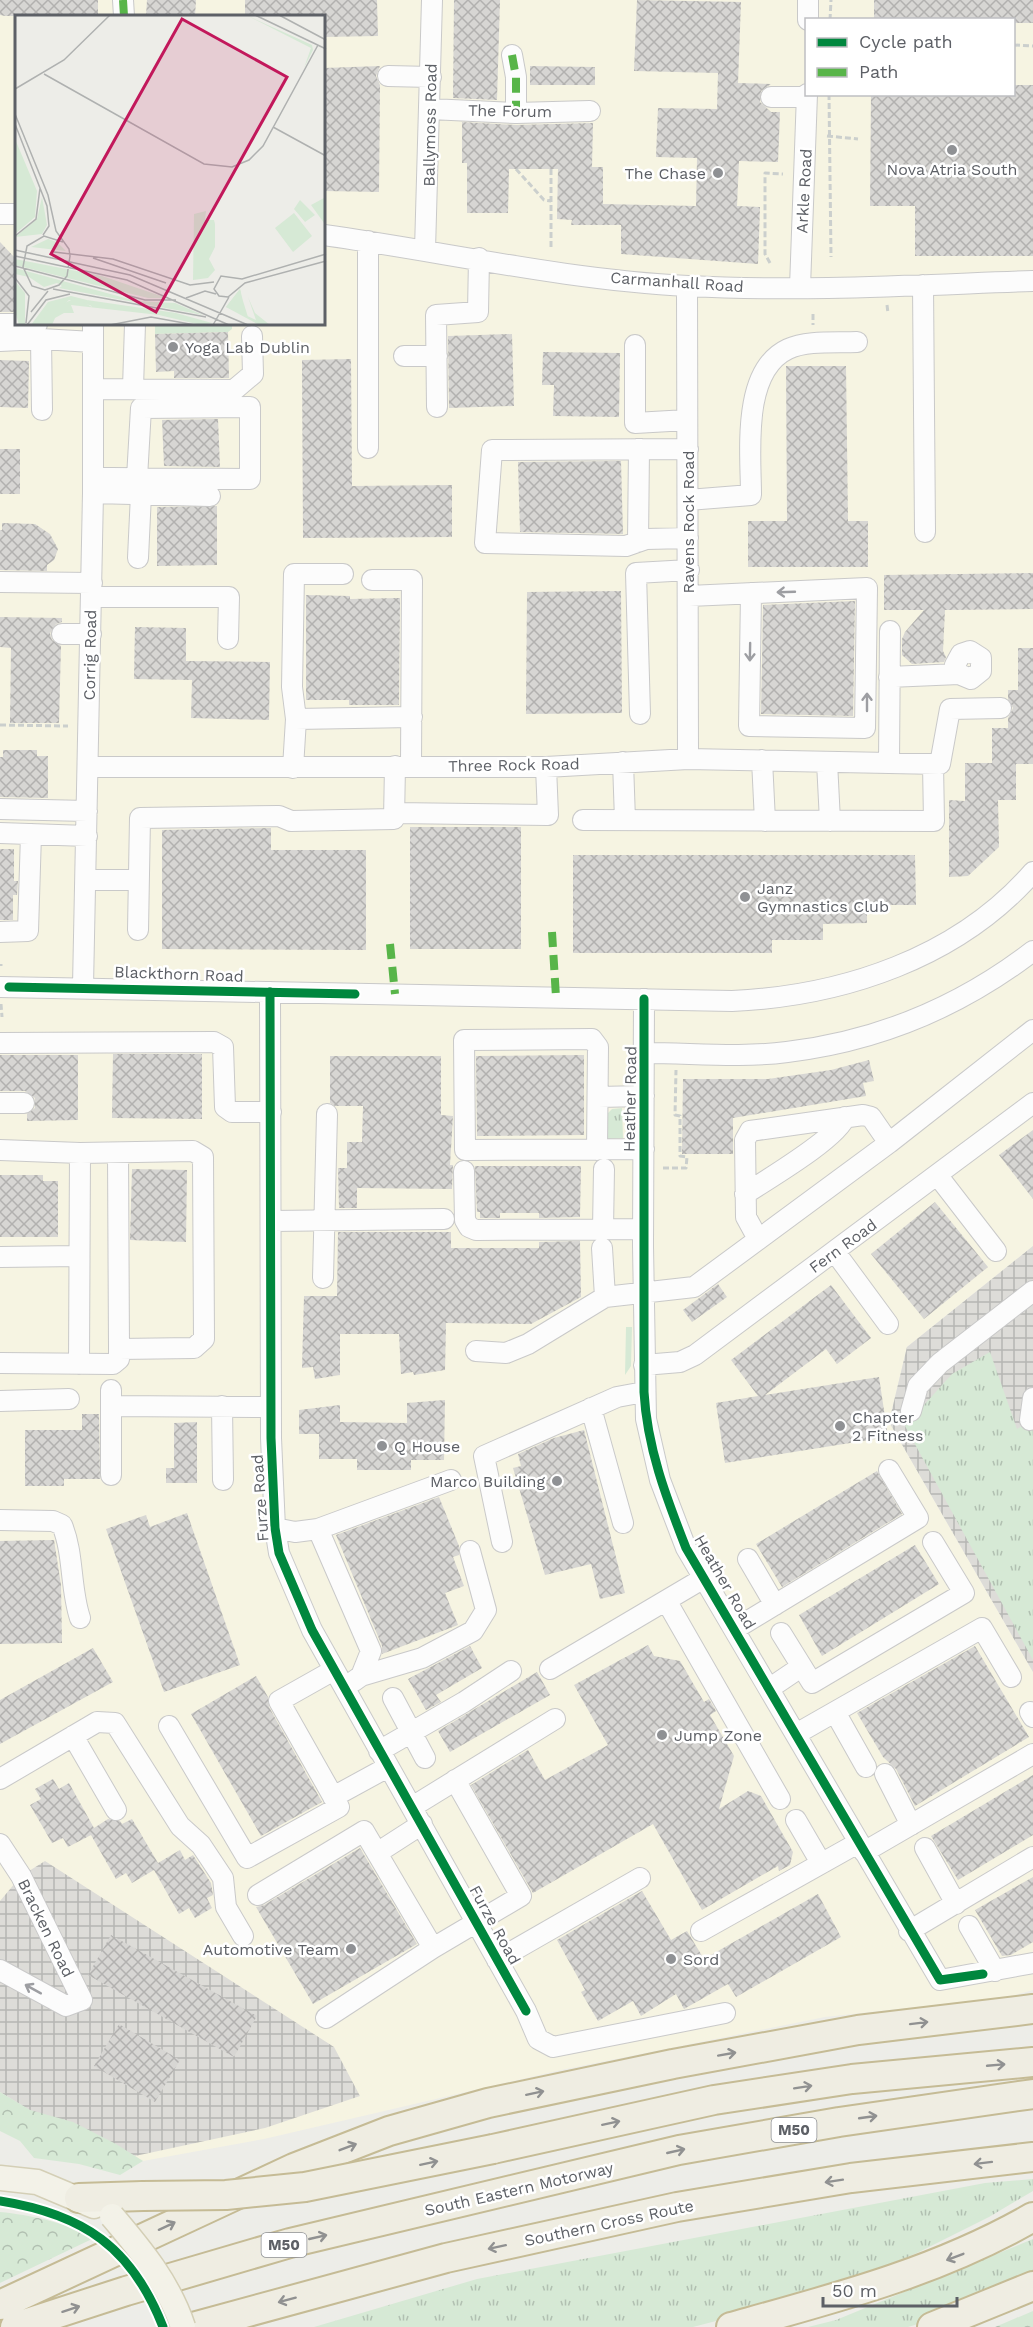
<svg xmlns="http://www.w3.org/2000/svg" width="1033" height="2327" viewBox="0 0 1033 2327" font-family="'Work Sans',sans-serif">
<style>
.commercial{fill:#f6f4e2;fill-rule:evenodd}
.industrial{fill:url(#industrial-grid)}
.grass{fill:url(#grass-tufts)}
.forest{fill:url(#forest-crowns)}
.building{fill:url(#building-cross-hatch)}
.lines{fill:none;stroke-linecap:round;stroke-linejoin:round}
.minor-casing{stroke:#c9c9c9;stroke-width:22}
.major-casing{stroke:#d4cfb6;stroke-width:27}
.highway-casing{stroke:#c5bb95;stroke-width:32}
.path{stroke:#cbcfcd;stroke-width:3;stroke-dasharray:6 3;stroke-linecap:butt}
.minor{stroke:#fcfcfc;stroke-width:20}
.major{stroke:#f3f2e8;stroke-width:24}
.highway{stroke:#efede2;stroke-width:28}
.major-bridge-casing{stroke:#d4cfb6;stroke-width:27;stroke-linecap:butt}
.highway-bridge-casing{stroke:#c5bb95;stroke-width:32;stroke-linecap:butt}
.major-bridge{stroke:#f3f2e8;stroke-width:24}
.highway-bridge{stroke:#efede2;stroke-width:28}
.quiet{stroke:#58b549;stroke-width:8;stroke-dasharray:15 8;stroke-linecap:butt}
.cycleway-casing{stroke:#fff;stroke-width:13}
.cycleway{stroke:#00873e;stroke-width:9}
.oneway{stroke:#9d9ea2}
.oneway2{stroke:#909191}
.poi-dot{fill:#8f9194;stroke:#fff;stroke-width:2}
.labels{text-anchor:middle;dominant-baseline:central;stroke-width:5;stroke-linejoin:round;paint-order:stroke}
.shield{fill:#fff;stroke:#8e9094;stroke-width:1.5}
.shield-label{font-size:15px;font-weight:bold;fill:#5d6066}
.street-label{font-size:16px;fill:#5d6066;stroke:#fff}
.poi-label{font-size:16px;fill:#5d6066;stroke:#fff;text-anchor:start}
.inset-road{fill:none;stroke:#afb1b0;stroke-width:1.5}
.view{fill:#c2185b;fill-opacity:0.15;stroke:#c2185b;stroke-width:3}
.inset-edge{fill:none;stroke:#5d6066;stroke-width:3}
</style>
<defs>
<pattern id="industrial-grid" width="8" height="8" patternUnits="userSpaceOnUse" patternTransform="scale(1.5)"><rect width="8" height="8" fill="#dddcd8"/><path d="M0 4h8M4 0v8" fill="none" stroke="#b6b6b3"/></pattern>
<pattern id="grass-tufts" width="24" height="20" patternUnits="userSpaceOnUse" patternTransform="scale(1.5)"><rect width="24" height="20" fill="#d6e9d5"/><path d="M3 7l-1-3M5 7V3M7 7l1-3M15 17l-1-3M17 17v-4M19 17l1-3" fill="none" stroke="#b1c0b1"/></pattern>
<pattern id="forest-crowns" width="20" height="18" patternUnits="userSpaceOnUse" patternTransform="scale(1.5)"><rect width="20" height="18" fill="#d6e9d5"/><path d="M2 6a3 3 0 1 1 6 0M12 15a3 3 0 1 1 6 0" fill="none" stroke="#b1c0b1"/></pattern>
<pattern id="building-cross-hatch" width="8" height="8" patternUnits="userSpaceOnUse" patternTransform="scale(1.5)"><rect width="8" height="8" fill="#d7d6d3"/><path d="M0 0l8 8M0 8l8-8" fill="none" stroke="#b2b1af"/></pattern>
</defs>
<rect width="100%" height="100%" fill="#edede8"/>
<path class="commercial" d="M0 0H1033V1246L907 1347 889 1422 1033 1672V1990L1008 1997 825 2017 561 2070 264 2139 143 2161 116 2144 0 2092ZM16 16H324V324H16ZM806 20H1014V94H806Z"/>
<path class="industrial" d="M1033 1246V1672L889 1422 907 1347Z
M45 1861 334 2047 360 2096 265 2128 135 2156 36 2114 0 2092V1901L21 1876Z"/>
<path class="grass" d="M155 324H232V329L228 332 155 334Z
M622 1108 623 1138 607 1139V1114L612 1109Z
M626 1327H632L631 1366 625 1375Z
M990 1352 1017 1429 1033 1419V1660L905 1426 952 1374Z
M1033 2179V2191L989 2217 917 2253 816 2295 693 2327H314L477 2279 985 2183Z
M1033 2239V2276L918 2324 908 2327H808L836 2320Z"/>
<path class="forest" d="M0 2092 30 2110 73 2122 116 2144 143 2161 120 2175 79 2164 34 2158 20 2141 0 2131Z
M0 2212C30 2215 67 2222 92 2239L0 2283Z
M1033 2311V2327H995Z"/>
<path class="building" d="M0 0H98V16H5L0 15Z
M147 0H196L195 16H146Z
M245 0H377L378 36 324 37V16H245Z
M454 0H500L497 100 453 98Z
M637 0 741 2 738 83 771 84 761 91 760 102 771 112H780L778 162 739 161 737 206 760 207 758 264 621 254V225H571L572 220 557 219 558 169H509L508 213H467V163H462V122L516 125 593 123 592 167H603V204L696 206 697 158 656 157 658 108 717 109 718 73 634 71Z
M874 0H1033V23H1014V20H874Z
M380 66 376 76 380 85 379 192 324 191V68Z
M530 66 595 67V85H530Z
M1014 85H1033V256H915V206H870L871 94H1014Z
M0 242 16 259V312H0Z
M228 332 229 378H174V371L156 372 155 334Z
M512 334 514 406 449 408 448 336Z
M543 352 620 353 619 417 553 416 554 385H542Z
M351 359 352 486 452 485V537L303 538 302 360Z
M0 360 29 361 28 408 0 407Z
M786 366H846L848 521H868V567H748V521H787Z
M218 419 220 467 164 466 162 420Z
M0 449H20V494H0Z
M621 461 623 534 520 532 518 462Z
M217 506V565L157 566V507Z
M2 523 35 524 50 534 58 549 54 560 47 565V571L0 570V530H2Z
M1033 573V609L945 610 943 651 946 657 944 662 912 664 902 655V639L905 632 924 610H884V575Z
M621 591 622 713 526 714 527 592Z
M306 595 350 596V599L400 598 399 705H349V700H306Z
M855 601 853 716 761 714 763 605Z
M0 617 62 618V622L56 624 50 633 52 640 61 646 59 723H10L11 648 0 647Z
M135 627 186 628V661L270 662 269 720 191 718 192 680 134 679Z
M1018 648H1033V764H1016V800H998L999 847 968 876 949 877V800L965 801V763H992V728H1008V718L1013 708 1008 699V690H1018Z
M3 750H37V756H48V798L0 797V757H3Z
M410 827H521V949H410Z
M271 828V850H366V950L162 949V830Z
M0 849H14V881H18L17 895H13V920H0Z
M573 855H915L916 905H867V923L823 924V940H772V953H573Z
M113 1054H202V1119L112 1118Z
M0 1055H78V1120L27 1121V1114L35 1108V1098L25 1091H0Z
M584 1055V1135L477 1136 476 1056Z
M330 1056H441V1115L453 1116 450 1165H453L452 1189 357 1188V1208H339L338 1168H347V1142H362L363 1106H335L330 1103Z
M869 1060 874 1081 863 1083 866 1096 733 1118V1154H682L683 1079H768L831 1070Z
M1033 1130V1199L999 1155Z
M475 1166H581L580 1217 539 1218V1213H500V1218H480V1212H477Z
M132 1169 187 1170 186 1242 130 1240Z
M0 1175H43V1181H58V1237H0Z
M935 1202 988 1267 924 1319 871 1254Z
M338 1232H451V1248H539V1242L580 1241 581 1297 531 1324 446 1323 445 1370 414 1375 413 1372 401 1374 399 1334H340V1375L315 1379 313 1367 302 1368 304 1296H337Z
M718 1284 727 1297 692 1322 683 1310Z
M831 1285 871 1338 837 1364 826 1349 765 1395 879 1377 888 1437 725 1463 716 1403 758 1396 731 1360Z
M445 1400 444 1460H411V1470H357V1459H319V1434H299V1410L340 1405V1422L407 1423V1403Z
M82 1414H99L100 1479H64V1486H25V1430H82Z
M197 1422V1483H166V1468H174V1423Z
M584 1430 625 1593 600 1599 591 1564 545 1575 513 1468 521 1466 518 1454 554 1438Z
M877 1471 902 1514 782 1587 756 1544Z
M439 1497 459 1546V1555L453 1557 464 1586 445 1593 458 1625 382 1654V1646L336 1535Z
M187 1513 240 1665 164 1692 106 1529 146 1515 150 1527Z
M54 1540 61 1585 62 1643 0 1644V1541Z
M915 1545 939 1584 822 1656 799 1615Z
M648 1645 654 1656 680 1661 704 1702 709 1699 716 1711 710 1715 734 1756 719 1809 748 1791 761 1796 793 1852 790 1865 779 1871 778 1866 702 1910 653 1824 533 1893 471 1785 528 1750 545 1780 608 1745 574 1685Z
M470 1646 482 1668 436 1695 441 1702 426 1710 408 1679Z
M975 1646 1029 1737 915 1806 896 1769 883 1757 857 1713Z
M93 1648 113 1682 0 1744V1700Z
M537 1672 550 1695 450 1752 438 1731Z
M256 1676 268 1697 269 1707 322 1802 261 1836 191 1714Z
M1033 1775V1835L958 1880 931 1836Z
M53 1779 59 1789 69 1783 94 1828 108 1819 120 1821 122 1824 132 1819 158 1863 180 1850 185 1860 193 1855 211 1883 213 1895 207 1898 212 1908 195 1918 189 1908 179 1914 154 1870 132 1883 126 1873 116 1879 91 1835 68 1847 63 1838 52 1843 30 1805 41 1799 35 1789Z
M360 1848 417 1944 313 2004 256 1907 264 1905Z
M1033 1877V1942L1011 1955 1002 1956 975 1910Z
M642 1891 671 1940 687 1931 704 1959 818 1894 841 1937 736 1997 728 1984 684 2009 676 1994 641 2016 633 2001 598 2021 581 1992 585 1990 557 1940Z
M111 1935 257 2016 234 2057 88 1975Z
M119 2024 180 2060 155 2102 94 2066Z"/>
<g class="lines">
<g class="minor-casing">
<path id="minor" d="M123 0 124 16
M808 20V0
M512 55 516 77V113
M388 76 431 77
M771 97H807
M430 109 516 113 590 111
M0 214H16
M324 235C445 252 566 280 688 286 803 292 918 285 1033 281
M368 241V448
M425 250 432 0
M923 285 925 532
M687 286 688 759
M800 287 807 94
M0 324H16
M31 324H37
M41 339 42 410
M0 341 41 339 93 342
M635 345V423L687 420
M404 356H437
M133 388 135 324
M94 389 234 390 253 374 252 336
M437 407 436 315 478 312 479 258
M688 449 492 450 485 543 626 546 646 539 688 538
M93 478H110L250 479V407L141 408 137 478
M93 493 210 496
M688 500 751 495C751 454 741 371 788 349 807 340 836 343 857 342
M638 542 639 449
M138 558 141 494
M372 580H412L411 766
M0 582 92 583
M689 596 867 588 865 728 749 726 751 593
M91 597H229L228 639
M62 634H91
M889 677 959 674 971 679 981 671V658L970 651 961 654 955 665 959 674
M640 714 636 573 689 570
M296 719 412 717
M762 760 765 821
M623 762 625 820
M827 762 830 821
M889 763 890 631
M88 767H546L688 759 940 764 950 709 1001 708
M293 768 296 719 292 687 294 574H343
M0 809 87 811
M394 813 548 815 546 767
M583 820 934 821 933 764
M0 833 87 836
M86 880H138
M138 930 140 818 279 816 291 821 394 819 395 766
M0 932 28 931 31 834
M83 986 93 493V324
M0 987 732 1001C843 996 958 958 1033 872
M270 992 271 1438 275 1528 279 1553 312 1630 526 2011 538 2039 553 2047 725 2013
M644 999 643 1246 646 1419 660 1480 686 1548 940 1980 1033 1963
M0 1043 214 1042 223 1047 225 1107 232 1112H271
M646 1053C692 1053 741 1058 787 1052 879 1041 960 1007 1033 951
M598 1097 644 1096
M0 1103H24
M0 1150 80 1153 193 1151 203 1157 204 1339 194 1348 119 1349 118 1153
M597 1150 598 1047 592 1039 464 1040 465 1150 644 1149
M464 1171 465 1220 469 1227 476 1230 643 1229
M938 1176 996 1251
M745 1194C766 1180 838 1138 845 1117
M271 1221 444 1219
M603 1229 604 1169
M758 1239 746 1217 745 1140 750 1131 863 1115 871 1117 889 1143
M602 1248 605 1297
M835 1252 888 1324
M0 1257 79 1256
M323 1278 327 1114
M476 1351 506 1353 528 1344 605 1297 694 1287 889 1143 1033 1030
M0 1363 113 1364 119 1359V1349
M79 1364 80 1153
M644 1365 680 1362 695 1355 1033 1103
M111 1390V1475
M0 1401 69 1399
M111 1406 270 1407
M222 1406 223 1480
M591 1408 623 1523
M911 1411 918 1386 940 1363 1033 1291
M1030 1420 1033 1398
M0 1520 53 1521 62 1525C74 1554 70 1588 80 1618
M275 1528 295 1532 318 1529 451 1480
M318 1529 371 1651 361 1676 354 1681
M502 1542 484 1456 617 1397 644 1392
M748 1559 775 1605
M667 1602 780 1799
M735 1629 918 1518 889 1470
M781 1633 812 1683 964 1593 933 1542
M550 1669 704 1578
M361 1676 422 1658 473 1631 486 1610 470 1551
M770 1688 801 1667
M393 1698 425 1758
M835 1712 866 1767
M1030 1712 1033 1717
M169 1726 247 1858 339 1807 279 1701 334 1670
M796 1734 982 1628 1011 1677
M73 1736 116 1810
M379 1751 464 1702 511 1671
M885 1774 911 1825
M0 1779 97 1722 115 1723 180 1826 201 1845 223 1878 226 1907 243 1936
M333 1797 388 1767
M412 1807 555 1719
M796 1820 821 1863
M0 1844 21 1876 82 2000 66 2006 0 1970
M925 1848 956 1904
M864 1852 1033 1754
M377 1853 422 1824
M258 1895 364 1831 433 1948
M969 1926 995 1971
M701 1931 858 1843
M909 1931 1033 1857
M497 1960 640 1878
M326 2018 433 1948 521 1896 455 1780"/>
</g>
<g class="major-casing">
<path id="major" d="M0 2178 37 2182 94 2206"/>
</g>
<g class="highway-casing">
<path id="highway" d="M493 2149 714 2100 852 2079 1033 2062
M79 2198 143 2196
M0 2305 294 2168 389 2131 488 2103 673 2064 858 2030 1033 2009
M15 2327 126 2291 290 2243 679 2150 839 2122 1033 2094
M193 2327 446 2258 677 2207 851 2178 1033 2157
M731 2327C836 2298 937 2272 1033 2217
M932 2327 1033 2286"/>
</g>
<path class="path" d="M830 20 831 0
M1014 45 1033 46
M829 94 831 257
M827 136 858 139
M516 169 544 200 551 201
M551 247V169
M770 263 765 254V173L783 174
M887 305 888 313
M813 314V325
M0 725 68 726
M1 964V966
M1 1004 2 1017
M663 1168H686L687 1157 680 1156V1116L675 1115 676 1070"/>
<use href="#minor" class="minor"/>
<use href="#major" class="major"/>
<use href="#highway" class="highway"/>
<g class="major-bridge-casing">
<path id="major-bridge" d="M112 2216C141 2250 169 2284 183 2327"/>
</g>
<g class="highway-bridge-casing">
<path id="highway-bridge" d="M143 2196 226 2195 305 2187 493 2149"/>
</g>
<use href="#major-bridge" class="major-bridge"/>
<use href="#highway-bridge" class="highway-bridge"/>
<path class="quiet" d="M123 0 124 16
M512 55 516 77V113
M552 932 556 997
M390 944 395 994"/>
<g class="cycleway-casing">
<path id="cycleway" d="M9 987 355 994
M270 992 271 1438 275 1528 279 1553 312 1630 526 2011
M644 999V1392C647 1447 666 1497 686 1548L940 1980 983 1974
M0 2201C83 2214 132 2247 163 2327"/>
</g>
<use href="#cycleway" class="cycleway"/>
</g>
<defs><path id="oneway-shaft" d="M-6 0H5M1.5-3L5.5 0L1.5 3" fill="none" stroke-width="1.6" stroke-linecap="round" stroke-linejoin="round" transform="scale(1.5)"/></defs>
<g class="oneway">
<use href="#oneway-shaft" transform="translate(786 592) rotate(178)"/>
<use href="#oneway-shaft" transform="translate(750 652) rotate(91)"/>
<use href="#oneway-shaft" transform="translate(867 702) rotate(-90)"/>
<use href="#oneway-shaft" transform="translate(33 1989) rotate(-151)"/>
</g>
<g class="oneway2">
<use href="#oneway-shaft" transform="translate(919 2023) rotate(-7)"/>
<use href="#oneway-shaft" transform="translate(727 2054) rotate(-10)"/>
<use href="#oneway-shaft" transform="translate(996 2065) rotate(-5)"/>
<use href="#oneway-shaft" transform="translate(803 2087) rotate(-9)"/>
<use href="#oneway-shaft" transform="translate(535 2093) rotate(-12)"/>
<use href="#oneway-shaft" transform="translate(868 2117) rotate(-8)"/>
<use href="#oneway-shaft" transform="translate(611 2123) rotate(-12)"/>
<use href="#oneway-shaft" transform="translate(348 2147) rotate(-21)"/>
<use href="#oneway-shaft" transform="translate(676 2151) rotate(-13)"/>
<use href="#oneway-shaft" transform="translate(429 2163) rotate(-12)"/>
<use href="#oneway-shaft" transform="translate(983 2163) rotate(173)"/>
<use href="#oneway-shaft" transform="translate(834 2181) rotate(171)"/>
<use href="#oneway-shaft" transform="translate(167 2226) rotate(-25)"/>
<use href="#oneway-shaft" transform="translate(318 2237) rotate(-13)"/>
<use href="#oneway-shaft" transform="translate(497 2247) rotate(168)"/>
<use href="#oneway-shaft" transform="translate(955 2257) rotate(159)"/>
<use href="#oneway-shaft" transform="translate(287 2300) rotate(165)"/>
<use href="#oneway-shaft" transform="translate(71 2309) rotate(-18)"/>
</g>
<g class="poi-dot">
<circle cx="952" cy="150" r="6"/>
<circle cx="718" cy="173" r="6"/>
<circle cx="173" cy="347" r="6"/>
<circle cx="745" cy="897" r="6"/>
<circle cx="840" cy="1426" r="6"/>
<circle cx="382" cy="1446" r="6"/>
<circle cx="557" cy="1481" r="6"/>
<circle cx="662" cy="1735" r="6"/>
<circle cx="351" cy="1949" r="6"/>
<circle cx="671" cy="1959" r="6"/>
</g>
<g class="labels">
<g class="shield">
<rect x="771.5" y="2118" width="45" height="24" rx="4.5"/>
<rect x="261.5" y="2233" width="45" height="24" rx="4.5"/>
</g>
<g class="shield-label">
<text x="794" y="2130">M50</text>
<text x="284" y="2245">M50</text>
</g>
<g class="street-label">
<text transform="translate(510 111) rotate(1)">The Forum</text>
<text transform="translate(430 125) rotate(-89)">Ballymoss Road</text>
<text transform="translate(804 191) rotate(-87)">Arkle Road</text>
<text transform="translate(677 282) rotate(4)">Carmanhall Road</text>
<text transform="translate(688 522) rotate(-90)">Ravens Rock Road</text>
<text transform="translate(90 655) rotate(-89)">Corrig Road</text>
<text transform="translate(514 765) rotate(-1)">Three Rock Road</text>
<text transform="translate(179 974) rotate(2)">Blackthorn Road</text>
<text transform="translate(630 1099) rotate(-89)">Heather Road</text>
<text transform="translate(843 1246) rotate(-36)">Fern Road</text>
<text transform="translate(260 1498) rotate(-94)">Furze Road</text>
<text transform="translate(725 1582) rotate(60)">Heather Road</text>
<text transform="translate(495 1925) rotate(61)">Furze Road</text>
<text transform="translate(46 1928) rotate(64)">Bracken Road</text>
<text transform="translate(519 2189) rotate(-13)">South Eastern Motorway</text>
<text transform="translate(609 2223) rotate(-12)">Southern Cross Route</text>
</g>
<g class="poi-label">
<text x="952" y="169" text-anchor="middle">Nova Atria South</text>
<text x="706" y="173" text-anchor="end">The Chase</text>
<text x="185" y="347">Yoga Lab Dublin</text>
<text x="757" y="888">Janz<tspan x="757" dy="18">Gymnastics Club</tspan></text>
<text x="852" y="1417">Chapter<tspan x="852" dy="18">2 Fitness</tspan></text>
<text x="394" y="1446">Q House</text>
<text x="545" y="1481" text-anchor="end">Marco Building</text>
<text x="674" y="1735">Jump Zone</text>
<text x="339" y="1949" text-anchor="end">Automotive Team</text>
<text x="683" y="1959">Sord</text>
</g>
</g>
<g transform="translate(15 15)">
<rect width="310" height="310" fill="#edede8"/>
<path d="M231 0 297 30 298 35 289 53 296 33ZM0 124 22 176 20 202 0 219ZM27 182 32 210 27 219 0 222 22 204ZM309 183 311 196 309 208 296 190ZM285 185 300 200 290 207 279 194ZM191 196 190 205H199L200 209V232L194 244 200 255 193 263 178 265 179 199ZM0 244 87 261 152 283H133L0 250ZM0 253 121 286 160 288 188 300 44 273 47 271 42 268 29 272 14 262 0 259ZM0 266 10 278V310H4L0 296ZM225 274 228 286 233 302 211 292ZM56 281 72 285 78 291 54 285 28 310H16L33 287Z" fill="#d6e9d5"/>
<path d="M33 224 42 227 51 236 16 232ZM225 274 226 278 215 293 241 305 233 282 240 298 255 310H244L211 292ZM61 283 77 292 72 285 161 298 197 308 186 310 144 300 56 290 59 298H49L40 303 37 310H28L31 296Z" fill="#d6e9d5"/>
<path d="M279 198 297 221 278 237 260 213Z" fill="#d6e9d5"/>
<path class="inset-road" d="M240 0 311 34M264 0 311 25M29 59 189 149 217 152 234 145 248 131 303 30M0 74 49 45 95 0M0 99 33 180 41 216 54 234 55 241 52 261 44 270 30 275 17 271 8 252 12 231 29 221 48 227M0 109 32 191 34 211 28 220M258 112 311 141M0 221 21 204 25 173M0 235 115 260 233 310M39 237 98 244 175 270 199 267M311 239 227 264 206 261 199 274 204 281 213 282 230 268 311 246M0 241 112 265 214 310M78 243 151 268M0 251 130 285H161M0 263 14 281 11 308M38 274 191 302M171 283 190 276 201 279M16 297 33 276M12 310 31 285 55 279M95 310 136 302 180 310M198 310 214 282"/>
<path class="view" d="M167 4 272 62 141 297 36 239Z"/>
<rect width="310" height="310" class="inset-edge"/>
</g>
<rect x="805" y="18" width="210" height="78" fill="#ffffff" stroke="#bebfc2" stroke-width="1.5"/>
<rect x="817" y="38" width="30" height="9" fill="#00873e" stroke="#bebfc2" stroke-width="1.5"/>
<text x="859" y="48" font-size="18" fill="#5d6066">Cycle path</text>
<rect x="817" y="68" width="30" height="9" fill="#58b549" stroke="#bebfc2" stroke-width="1.5"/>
<text x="859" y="78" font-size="18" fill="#5d6066">Path</text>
<path d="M823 2297v9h134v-9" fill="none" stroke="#5d6066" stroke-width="3"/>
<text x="832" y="2297" font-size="18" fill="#5d6066" stroke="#ffffff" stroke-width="4.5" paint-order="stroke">50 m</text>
</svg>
